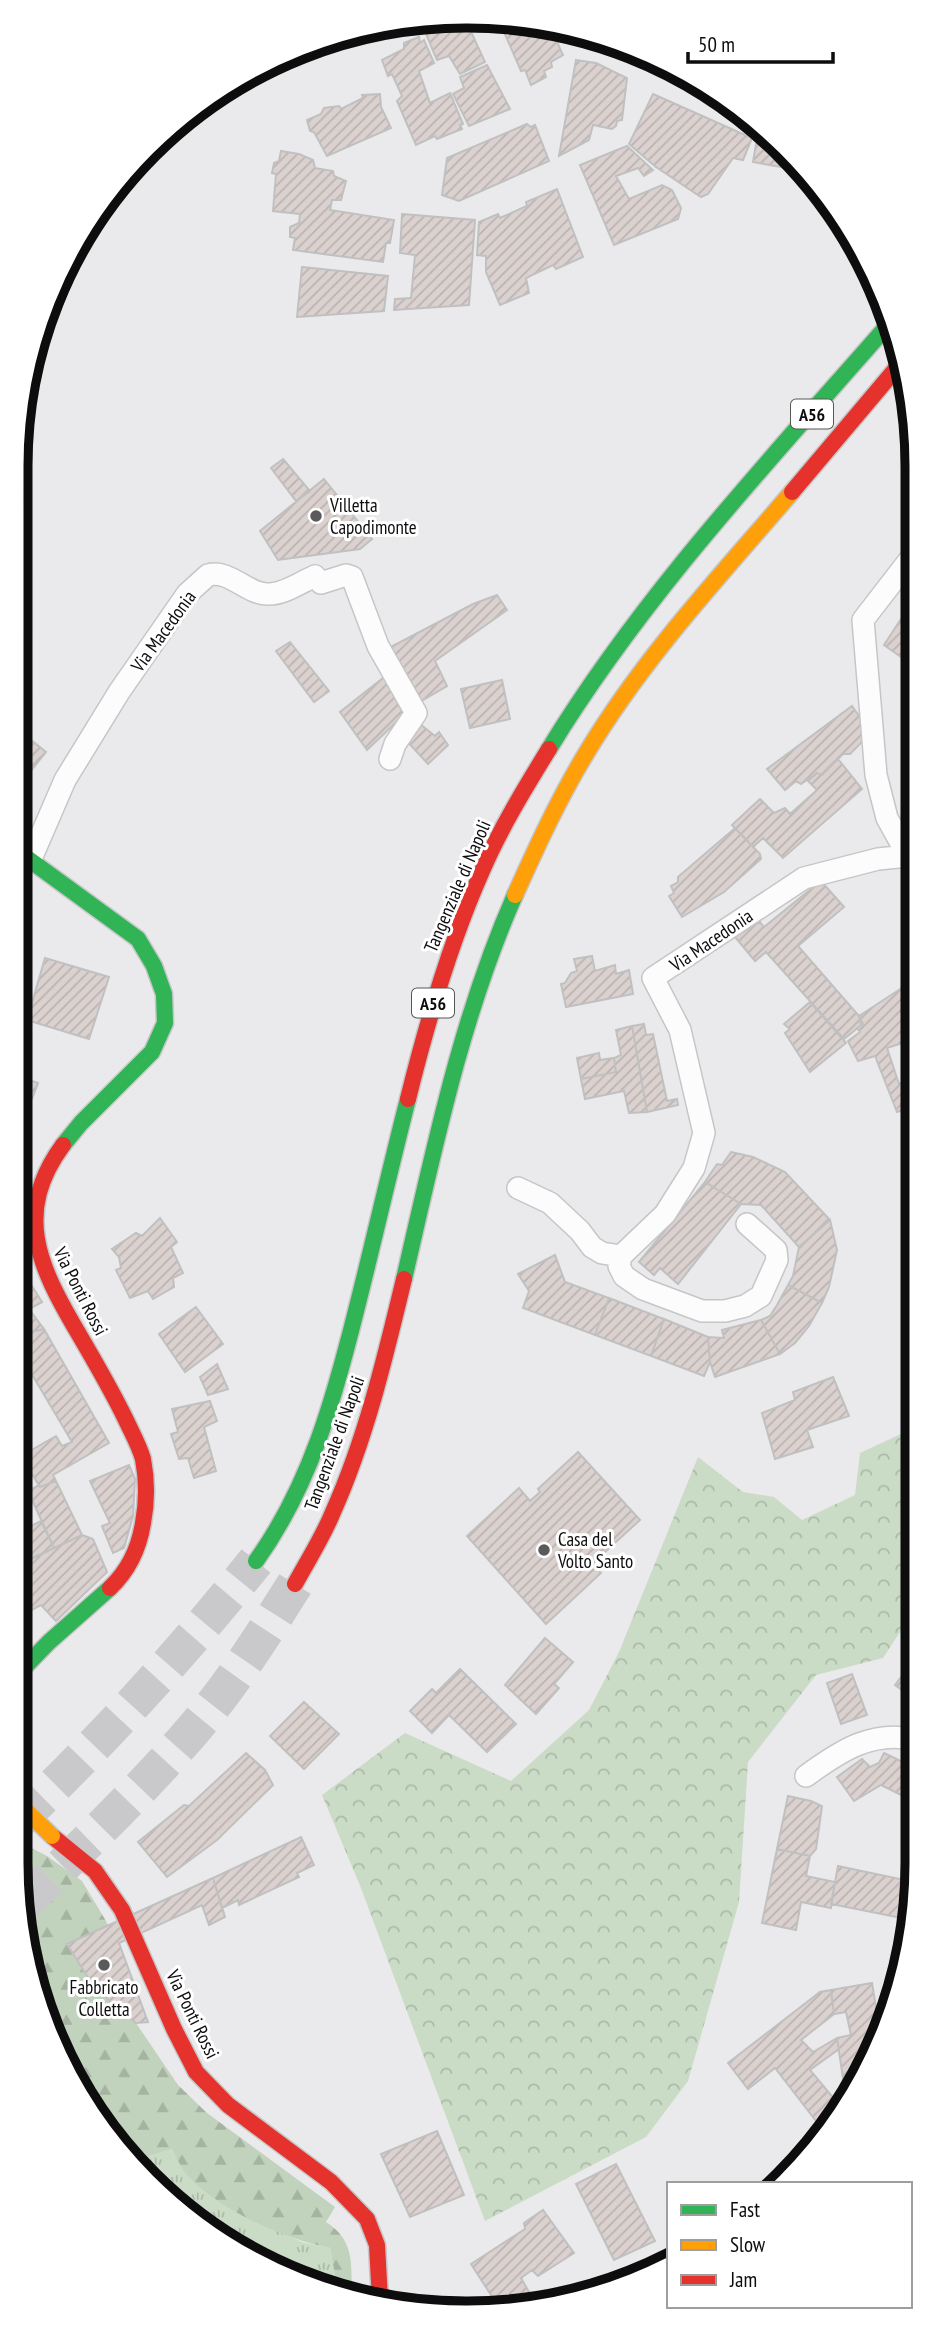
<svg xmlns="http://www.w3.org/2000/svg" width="933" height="2329" viewBox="0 0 933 2329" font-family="'PT Sans Narrow',sans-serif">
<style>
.grass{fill:url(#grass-tufts)}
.forest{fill:url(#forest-firs)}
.park{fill:url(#park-crowns)}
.building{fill:url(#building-hatch);stroke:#c1c0c1;stroke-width:2}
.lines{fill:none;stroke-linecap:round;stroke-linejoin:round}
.highway-tunnel{stroke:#c9c9cb;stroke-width:37;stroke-dasharray:37 18;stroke-linecap:butt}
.street-casing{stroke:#c6c6c8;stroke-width:24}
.fast-casing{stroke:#c6c6c8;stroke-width:19}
.slow-casing{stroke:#c6c6c8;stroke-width:19}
.jam-casing{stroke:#c6c6c8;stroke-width:19}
.street{stroke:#fcfcfc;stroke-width:21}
.fast{stroke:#30b455;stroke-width:16}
.slow{stroke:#ff9f0a;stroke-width:16}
.jam{stroke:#e5322d;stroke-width:16}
.slow-bridge-casing{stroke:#c6c6c8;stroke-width:19;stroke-linecap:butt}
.slow-bridge{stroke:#ff9f0a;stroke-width:16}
.poi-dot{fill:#5a5a5c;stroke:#fff;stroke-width:2.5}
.labels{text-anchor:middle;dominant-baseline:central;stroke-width:6;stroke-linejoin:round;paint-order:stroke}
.shield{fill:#fff;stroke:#565656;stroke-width:2}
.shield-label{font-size:18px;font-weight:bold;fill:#0d0d0e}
.poi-label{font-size:19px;fill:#0d0d0e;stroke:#fff;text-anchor:start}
.street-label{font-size:19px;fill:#0d0d0e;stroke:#fff}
.rim{fill:none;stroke:#0d0d0e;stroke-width:9}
</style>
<defs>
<pattern id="grass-tufts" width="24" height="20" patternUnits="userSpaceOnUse" patternTransform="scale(1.75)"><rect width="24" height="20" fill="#cadbc6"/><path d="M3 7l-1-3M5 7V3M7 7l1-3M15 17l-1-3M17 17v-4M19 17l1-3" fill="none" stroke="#acbba9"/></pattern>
<pattern id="forest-firs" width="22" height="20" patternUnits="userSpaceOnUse" patternTransform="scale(1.75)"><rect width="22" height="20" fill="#c1d3bd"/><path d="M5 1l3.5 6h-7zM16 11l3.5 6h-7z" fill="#a5b4a1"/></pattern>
<pattern id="park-crowns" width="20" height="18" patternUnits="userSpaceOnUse" patternTransform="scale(1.75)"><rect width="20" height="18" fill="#cadbc6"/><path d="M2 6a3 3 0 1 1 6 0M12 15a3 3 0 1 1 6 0" fill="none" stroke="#acbba9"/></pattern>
<pattern id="building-hatch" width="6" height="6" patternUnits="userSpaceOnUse" patternTransform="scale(1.75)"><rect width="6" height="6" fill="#dbd2d0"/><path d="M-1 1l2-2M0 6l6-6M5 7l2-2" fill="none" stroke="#bbb3b1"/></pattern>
</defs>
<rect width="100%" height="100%" fill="#eaeaec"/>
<path class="grass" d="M172 2149 188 2176 283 2233 302 2242 330 2248 337 2286 241 2253 139 2169 146 2157Z"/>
<path class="forest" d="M16 1840 47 1856 82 1881 106 1921 148 2022 136 2023 178 2085 207 2113 335 2207 326 2222C354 2240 351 2261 352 2291L337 2286 330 2248C285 2239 221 2211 189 2177 182 2170 177 2158 172 2149L146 2157 139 2169 127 2159 40 2008 16 1863Z"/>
<path class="park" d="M916 1427 917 1606 883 1658 816 1675 748 1762 739 1902 688 2081 646 2137 485 2221 361 1888 322 1795 405 1733 511 1781 589 1710 619 1652 698 1457 743 1492 774 1497 802 1520 855 1495 860 1453Z"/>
<path class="building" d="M437 17 466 21 485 62 460 74 449 56 437 60 426 34 432 31 427 19Z
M501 25 573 35 557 42 563 55 551 62 552 67 544 71 546 77 531 85 525 70 521 71Z
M419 37 420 43 424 40 434 63 419 71 430 103 450 93 463 124 460 125 462 129 437 139 435 136 416 145 397 101 402 96 392 74 388 76 382 60 404 49V43Z
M576 60 596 63 627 78 622 120 617 121 616 126 612 129 593 125 589 140 559 156Z
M487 65 510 109 469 126 453 94 464 88 460 77Z
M380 94 381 107 391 128 327 156 314 132 310 131 307 120 321 114 324 108 339 106 341 109 363 98 362 95Z
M653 94 752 138 743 160 733 158 708 194 701 197 656 167 629 144Z
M527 124 531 127 535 125 549 161 459 201 442 195 447 158Z
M768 137 791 157 786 168 753 162 756 144H760L762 140 767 142Z
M627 146 653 170 644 176 638 168 616 176 629 199 662 185 672 190 681 208 678 219 614 245 580 165Z
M281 151 299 154 313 160 315 168 333 171 334 176 346 181 341 200H332L330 210 394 220 390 243H386L383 262 293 250 295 238 290 237V227L299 223 300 214 273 211 276 174 272 173 274 163 279 161Z
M557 189 583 257 556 269 553 265 526 278 529 293 500 305 486 272V256L477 255 479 222 498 214 500 218 527 206 526 202Z
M402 214 475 220 469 305 394 310 395 299 411 298 415 255 400 253Z
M302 267 388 276 384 311 297 317Z
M283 459 310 491 296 501 271 468Z
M324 479 372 539 360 549 278 560 260 531Z
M497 595 507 610 435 661 447 686 416 704 387 649 473 604Z
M914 599V655L908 662 884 645Z
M290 642 329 691 314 702 276 651Z
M388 674 409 710 367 750 340 712Z
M502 680 510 719 470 728 461 689Z
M852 706 864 723 865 733 861 743 850 754H843L822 775 817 773 801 784 796 781 785 790 767 769Z
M415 720 435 736 439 732 448 745 428 764 405 739Z
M21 732 46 752 30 772 16 759V738Z
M838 759 862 789 783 858 763 838 753 847 732 825 760 799 774 813 785 808 790 814 817 790 808 781 817 773 822 775Z
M735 828 760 854 761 859 724 892 682 917 669 896 674 893 671 886 678 882V877Z
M821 881 844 907 798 946 859 1016 861 1025 844 1039 766 952 755 961 735 937 760 922 764 927Z
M592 956 595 971 615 965 616 974 629 970 633 994 566 1007 561 984 565 983 571 973 577 971 574 959Z
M45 958 109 977 89 1039 27 1020Z
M914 980 915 1039 887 1048 899 1084 915 1078V1106L897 1112 875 1056 858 1061 848 1041 860 1032 857 1028 863 1024 859 1016Z
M810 1002 846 1043 810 1072 785 1033 790 1029 784 1024Z
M644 1024 646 1035 653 1034 667 1101 677 1099 678 1105 647 1112 632 1026Z
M632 1026 647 1112 629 1113 624 1091 585 1099 581 1079 616 1072 614 1058 621 1055 616 1030Z
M599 1053 600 1060 614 1058 616 1072 581 1079 577 1058Z
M16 1075 38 1083 16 1140Z
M731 1152 753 1157 785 1172 830 1220 799 1247 761 1205 741 1204 705 1182 717 1164 722 1165Z
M705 1182 741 1204 678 1284 660 1268 654 1275 639 1262Z
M160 1218 177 1242 171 1247 183 1273 173 1278 174 1287 153 1299 148 1291 130 1298 116 1270 121 1268 119 1257 112 1249 136 1233 142 1236Z
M830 1220 837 1250 829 1287 822 1303 788 1285 793 1276 799 1247Z
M555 1255 565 1282 609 1298 595 1335 523 1308 529 1291 518 1274Z
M24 1273 42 1302 29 1309 44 1329 16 1335V1276Z
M788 1285 822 1303 809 1326 795 1343 780 1354 761 1320 770 1316 777 1305Z
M609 1298 664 1319 651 1356 595 1335Z
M196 1307 223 1344 185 1372 159 1334Z
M664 1319 708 1337 710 1362 704 1376 651 1356Z
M761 1320 780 1354 715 1377 710 1362 708 1337 724 1338 722 1330Z
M44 1329 109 1443 53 1475 56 1481 40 1487 21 1456 56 1436 62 1446 72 1442 27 1366 16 1368V1335Z
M217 1364 228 1389 208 1395 200 1377Z
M833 1377 849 1416 807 1430 813 1447 775 1459 762 1413 795 1400 793 1392Z
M210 1401 217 1421 204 1427 216 1471 194 1478 188 1458 179 1459 171 1434 178 1432 172 1409Z
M578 1452 640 1520 593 1563 601 1573 546 1624 467 1536 519 1488 530 1501 540 1492 538 1489Z
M129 1465 135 1479 133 1516 124 1548 113 1553 102 1526 110 1523 90 1481Z
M56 1481 82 1535 54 1548 28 1491 39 1485 40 1487Z
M41 1521 54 1548 26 1561 16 1539V1533Z
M82 1535 93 1539 107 1572 56 1621 41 1605 16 1618V1566Z
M16 1539 26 1561 16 1566Z
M16 1621 27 1645 16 1655Z
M545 1638 573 1662 554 1684 559 1688 536 1714 505 1685Z
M917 1656V1701L895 1685Z
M460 1669 516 1724 487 1752 449 1715 432 1733 410 1711 432 1689 436 1693Z
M852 1674 867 1715 841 1724 827 1683Z
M304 1702 339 1734 304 1769 270 1736Z
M246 1753 265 1770 273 1785 217 1840 167 1877 138 1842 184 1805 189 1806Z
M884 1753 917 1769V1803L881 1785 854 1801 837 1777 862 1759 870 1767 879 1763Z
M788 1796 811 1801 822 1806 816 1849 810 1856 777 1849Z
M301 1837 314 1865 297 1873 299 1877 239 1905 238 1900 222 1908 213 1878Z
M777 1849 810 1856 806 1876 835 1882 831 1908 801 1902 796 1930 762 1923Z
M838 1866 914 1882 907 1919 831 1904Z
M213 1878 225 1917 209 1925 202 1905 119 1943 148 2022 136 2023 94 1987 67 1944Z
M872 1983 880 2032 848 2091 845 2092 837 2038 851 2035 846 2012 834 2014 831 1990Z
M831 1990 834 2014 801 2040 813 2052 837 2038 839 2049 810 2070 840 2106 826 2134 775 2068 748 2089 728 2063 820 1992Z
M437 2131 464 2195 410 2217 381 2154Z
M616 2164 655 2241 614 2260 576 2184Z
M543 2210 574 2253 538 2276 532 2270 521 2278 533 2299 523 2306H498L471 2264 525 2229 524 2223Z"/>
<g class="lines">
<path class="highway-tunnel" d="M16 1823C102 1741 181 1654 256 1561
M23 1904C83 1846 144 1788 198 1724 234 1681 265 1632 295 1584"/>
<g class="street-casing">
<path id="street" d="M908 856 887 818 876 775 863 620 914 554
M30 861 65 780 119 692 187 594 208 575C230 569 247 595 269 594 285 594 301 582 315 576L321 583 346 575 352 577 378 646 416 713 395 744 390 759
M518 1188 550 1203 580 1231 592 1247 602 1253 621 1256
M747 1224 776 1250 777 1260 761 1296 745 1306 725 1311H702L643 1289 624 1276 619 1266 621 1256 665 1214 694 1168 704 1133 680 1030 653 978 804 878 878 859 908 856 915 859
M806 1776C840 1751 873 1729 917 1740"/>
</g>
<g class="fast-casing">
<path id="fast" d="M549 749C643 595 769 461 888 325
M16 850 138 939 154 966 164 994 165 1023 152 1052 81 1123 63 1145
M404 1279C434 1150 461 1017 515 895
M256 1561C310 1486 334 1399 356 1311 374 1240 390 1169 408 1099
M16 1676 49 1642 110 1588"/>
</g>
<g class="slow-casing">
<path id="slow" d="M515 895C537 846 559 798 587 752 644 657 721 575 792 492"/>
</g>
<g class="jam-casing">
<path id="jam" d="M792 492 900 364
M408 1099C427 1022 450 943 482 871 500 829 525 788 549 749
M63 1145C13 1213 39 1266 77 1331 94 1360 111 1389 126 1420 132 1433 139 1445 143 1459 147 1480 147 1502 143 1523 139 1548 128 1571 110 1588
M295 1584C308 1560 323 1537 333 1512 366 1438 385 1358 404 1279
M52 1836 95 1871 122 1910 174 2029 196 2072 228 2105 331 2182 367 2219 377 2245 380 2300"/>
</g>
<use href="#street" class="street"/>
<use href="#fast" class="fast"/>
<use href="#slow" class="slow"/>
<use href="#jam" class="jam"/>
<g class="slow-bridge-casing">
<path id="slow-bridge" d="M16 1801 52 1836"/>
</g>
<use href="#slow-bridge" class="slow-bridge"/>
</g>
<g class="poi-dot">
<circle cx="316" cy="516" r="7"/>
<circle cx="544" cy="1550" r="7"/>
<circle cx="104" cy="1965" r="7"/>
</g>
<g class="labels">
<g class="shield">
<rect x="791" y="399.5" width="42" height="29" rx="5"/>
<rect x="412" y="988.5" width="42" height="29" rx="5"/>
</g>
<g class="shield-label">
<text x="812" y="414">A56</text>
<text x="433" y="1003">A56</text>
</g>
<g class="poi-label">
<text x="330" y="505">Villetta<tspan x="330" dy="22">Capodimonte</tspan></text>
<text x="558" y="1539">Casa del<tspan x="558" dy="22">Volto Santo</tspan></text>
<text x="104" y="1987" text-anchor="middle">Fabbricato<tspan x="104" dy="22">Colletta</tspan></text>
</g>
<g class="street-label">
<text transform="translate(163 631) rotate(-54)">Via Macedonia</text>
<text transform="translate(457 886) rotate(-67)">Tangenziale di Napoli</text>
<text transform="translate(711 940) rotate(-34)">Via Macedonia</text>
<text transform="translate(81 1291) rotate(63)">Via Ponti Rossi</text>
<text transform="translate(334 1443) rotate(-70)">Tangenziale di Napoli</text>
<text transform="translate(193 2014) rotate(64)">Via Ponti Rossi</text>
</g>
</g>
<path d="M0 0H933V2329H0ZM466 28H467A438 438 0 0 1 905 466V1863A438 438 0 0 1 467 2301H466A438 438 0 0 1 28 1863V466A438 438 0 0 1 466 28Z" fill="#fff" fill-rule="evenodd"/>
<path class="rim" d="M466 28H467A438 438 0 0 1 905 466V1863A438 438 0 0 1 467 2301H466A438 438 0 0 1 28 1863V466A438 438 0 0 1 466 28Z"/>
<rect x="667" y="2182" width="245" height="126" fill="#ffffff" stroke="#9e9e9f" stroke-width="2"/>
<rect x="681" y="2205" width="35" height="10" fill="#30b455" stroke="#9e9e9f" stroke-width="2"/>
<text x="730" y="2217" font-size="21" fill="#0d0d0e">Fast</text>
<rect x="681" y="2240" width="35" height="10" fill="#ff9f0a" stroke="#9e9e9f" stroke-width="2"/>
<text x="730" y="2252" font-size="21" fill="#0d0d0e">Slow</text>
<rect x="681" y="2275" width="35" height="10" fill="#e5322d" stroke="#9e9e9f" stroke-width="2"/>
<text x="730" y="2287" font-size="21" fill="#0d0d0e">Jam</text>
<path d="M688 52v10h145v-10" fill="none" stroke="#0d0d0e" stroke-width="3.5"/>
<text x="698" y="52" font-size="21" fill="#0d0d0e" stroke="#ffffff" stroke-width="5" paint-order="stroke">50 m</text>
</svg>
